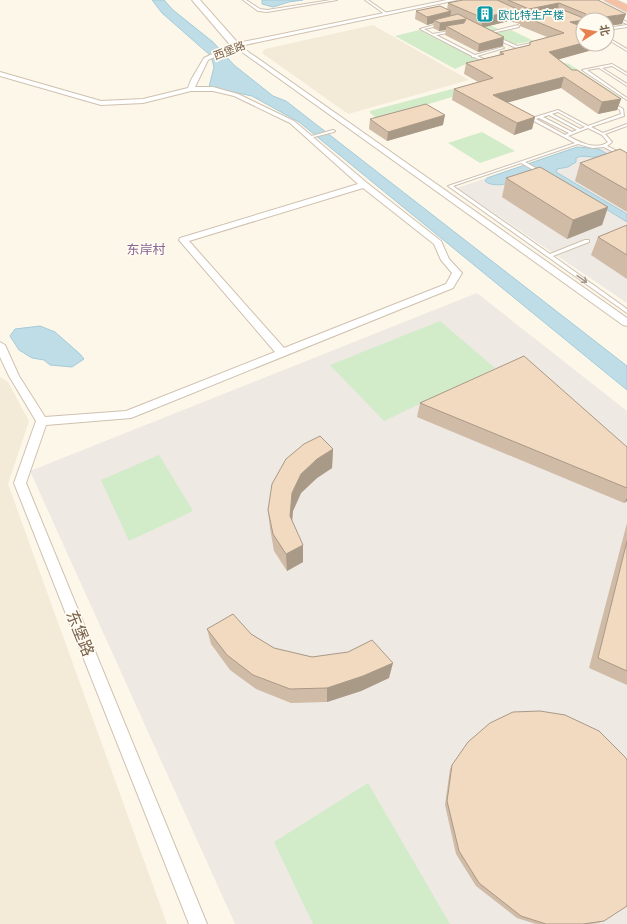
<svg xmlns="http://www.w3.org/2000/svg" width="627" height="924" viewBox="0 0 627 924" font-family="'Exo 2','Noto Sans SC',sans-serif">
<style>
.residential{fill:#f4ead8}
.industrial{fill:#eee9e3}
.green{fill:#d2ebc8}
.water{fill:#bedde7;stroke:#a4cbd9}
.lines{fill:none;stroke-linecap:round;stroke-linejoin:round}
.lane-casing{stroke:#cfc1af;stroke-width:2}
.street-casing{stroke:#cfc1af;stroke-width:2}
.secondary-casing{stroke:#d2c2ad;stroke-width:2}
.highway-casing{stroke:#d9d3cd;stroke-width:2}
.lane{fill:#fff;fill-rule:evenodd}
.street{fill:#fff;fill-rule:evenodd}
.secondary{fill:#fff;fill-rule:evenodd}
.highway{fill:#f6c1a2;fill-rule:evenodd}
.wall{fill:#d0bba6}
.shaded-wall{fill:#a99987}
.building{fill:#f2dac1;stroke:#a99987}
.oneway{stroke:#a7988b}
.labels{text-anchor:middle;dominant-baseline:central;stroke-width:3.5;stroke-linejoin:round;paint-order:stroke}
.far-culture-label{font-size:11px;fill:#0d838f;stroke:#fffbf1;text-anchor:start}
.far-street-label{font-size:11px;fill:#78614c;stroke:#fffbf1}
.far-quarter-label{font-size:13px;fill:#896594;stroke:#fffbf1}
.near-street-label{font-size:16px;fill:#78614c;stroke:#fffbf1}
</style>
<rect width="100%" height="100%" fill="#fdf7ea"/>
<path class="residential" d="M373 25 469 80 348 114 262 53 265 49Z
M0 377 8 382 29 421 8 484 167 924H0Z"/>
<path class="industrial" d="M577 147 607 149 627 160V303L457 188Z
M477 293 627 411V924H235L30 471Z"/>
<path class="green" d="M451 8 503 31 511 30 534 41 515 44 444 12Z
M419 30 477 59 455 69 395 36Z
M557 61 569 64 623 99 616 100 557 66 381 118 375 117 370 113V111Z
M482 132 515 151 480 163 448 143Z
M440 321 495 368 384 421 330 365Z
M159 455 193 511 129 541 101 480Z
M368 783 450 924H313L274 842Z"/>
<path class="water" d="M152 0H164L173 10 213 42 234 65 273 96 286 101 627 366V390L299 122 252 96 209 87 214 67 211 56 162 13Z
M262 0H303L289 2 273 7 262 4Z
M577 147 599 149 607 154C593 161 585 153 576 158V162L568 167 557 169 556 172 627 214V222L544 171C530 176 497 192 485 181L487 178Z
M40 326 55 332 80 354 84 359 72 367 50 365 44 360 32 358 19 350 10 336 15 329Z"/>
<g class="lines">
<g class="lane-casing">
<path id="lane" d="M243 0H246L260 9 267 10 331 0H337L267 12 258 11Z
M365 0H368L388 14 386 15Z
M616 17 627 22V24L616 19Z
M441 23 442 25 424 29 433 34 454 30V32L436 35 475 55 503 47 504 48 477 56 488 61 487 63 474 57H472V56L420 29Z
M518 25 519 27 487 34 486 33Z
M627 25V27L607 30V28Z
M497 37 517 46 537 42 538 43 520 47 524 49 523 51 496 39Z
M607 37 627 49V51L607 39Z
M612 64 627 73V75L612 66 602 68 627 84V86L599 68 587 70 627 98V100L582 70Z
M610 102H612L623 109 624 116 591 127 603 133 627 124V126L605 134 612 142 607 146 627 156V159L604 147 592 148 578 144 525 162 541 171V173H539L521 163 453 186 550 254 585 240H589V242L553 256 627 309V313L448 186 575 143 532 120V118L558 110 588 126 621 114 620 110 610 104ZM558 112 585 127 580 129 552 114ZM549 115 577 130 572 132 543 117ZM539 118 569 133 565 135 536 119ZM588 128 602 135 608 142C596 151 579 142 568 136Z
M333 130 335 131 334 132 310 138 308 137Z"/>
</g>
<g class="street-casing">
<path id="street" d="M447 0H457L240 46 627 318V326L623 325 235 47 208 60 195 87H213L238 94 294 121 367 183 441 241 449 259 462 273 453 288 131 418 46 425 26 483 207 924H189L14 483 36 421 9 376 0 357V342L5 345 19 376 45 417 126 411 275 352 179 240 180 238 358 184 290 123 234 96 213 91H191L143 103 101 105 0 76V72L101 101 143 99 188 88 191 80 204 58 233 44ZM363 188 434 244 441 260 452 273 446 284 284 348 189 241Z"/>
</g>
<g class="secondary-casing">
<path id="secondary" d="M192 0H200L238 43V47H232Z"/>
</g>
<g class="highway-casing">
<path id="highway" d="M604 0H616L627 5V12Z"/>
</g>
<use href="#lane" class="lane"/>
<use href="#street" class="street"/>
<use href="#secondary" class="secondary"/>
<use href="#highway" class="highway"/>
</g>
<path class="wall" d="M463 0H598L622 24 607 26V20H583V44L603 47 558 59 572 70 621 99 617 110 598 114 561 88 507 102 535 117 532 129 514 135 452 100 454 89 478 82 464 74 466 63 499 55 500 52 529 45 530 42 547 37 520 26V24L509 21 484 27 503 46 478 52 445 35 446 30 439 31 433 28 434 23 427 25 415 19 416 11 447 10 448 3Z
M370 119 443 125 387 141 369 129Z
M627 153V212L575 181 580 163Z
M506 178 608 207 602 225 567 239 502 197Z
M627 225V279L591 255 598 237Z
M420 403 627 447V501L624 503 417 417Z
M333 449 332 468 317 478 301 493 293 511 292 520 303 562 287 571 274 551 270 528 268 510Z
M627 523V685L589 668Z
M207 629 251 634 274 648 312 657 389 678 361 691 327 702 291 703 256 689 230 670 211 644Z
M452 765 604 921 598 923 590 924H536L517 918 476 886 456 854 445 805 450 769Z"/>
<path class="shaded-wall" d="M559 3 557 13 528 18 529 9Z
M451 11 450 20H434V23L427 25V17Z
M511 11 509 21 481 28 483 18Z
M626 14 622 24 607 26V20H583V30L570 22Z
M466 19 465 27 446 26V30L439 31 440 23Z
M504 37 503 46 478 52 479 44Z
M583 43V44H604L603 47 546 63 549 52Z
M564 77 561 88 491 107 493 95Z
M621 99 617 110 598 114 602 102Z
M445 115 443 125 387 141 388 132Z
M535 117 532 129 514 135 517 123Z
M608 207 602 225 567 239 573 220Z
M333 449 332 468 317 478 301 493 293 511 291 533 290 516 292 493 301 474 317 459Z
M627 498V501L624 503Z
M303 545V562L287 571 286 554Z
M393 663 389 678 361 691 327 702V688Z"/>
<path class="building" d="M463 0H497L528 14 558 8 586 19V14L559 3 529 9 508 0H598L626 14 570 22 583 27V43L549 52 572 70H577L621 99 602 102 564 77 493 95 535 117 517 123 454 89 493 78 466 63 504 54 500 52 530 45V42L564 33 523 16 522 14 511 11 483 18 448 3Z
M440 6 451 11 427 17 416 11Z
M458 14 504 37 479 44 446 26 464 23 466 19 440 23 434 20Z
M426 104 445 115 388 132 370 119Z
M620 149 627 153V190L580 163Z
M540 167 608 207 573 220 506 178Z
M627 225V255L598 237Z
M524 356 627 447V488L420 403Z
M320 436 333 449 317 459 301 474 292 493 290 516 303 545 286 554 273 534 268 510 272 484 286 459 304 444Z
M627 541V671L598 658Z
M233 614 251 634 274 648 312 657 348 652 372 640 393 663 363 676 327 688 290 689 253 675 227 655 207 629Z
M540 711 565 715 599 731 625 757 627 760V906L604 921 583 924H546L521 916 479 883 459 851 447 801 452 765 468 742 490 723 513 712Z"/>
<defs><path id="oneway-shaft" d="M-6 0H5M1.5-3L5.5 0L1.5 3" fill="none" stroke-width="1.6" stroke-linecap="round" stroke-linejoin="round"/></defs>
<use class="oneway" href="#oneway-shaft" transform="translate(582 279) rotate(35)"/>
<defs>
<g id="building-square" transform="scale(0.9)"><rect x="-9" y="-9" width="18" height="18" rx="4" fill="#0f9aa8" stroke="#fffbf1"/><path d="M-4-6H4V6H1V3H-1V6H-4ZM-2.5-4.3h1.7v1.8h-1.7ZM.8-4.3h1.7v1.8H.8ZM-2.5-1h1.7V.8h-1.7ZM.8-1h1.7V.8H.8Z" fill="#fff"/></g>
</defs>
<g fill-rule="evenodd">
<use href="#building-square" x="485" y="14"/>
</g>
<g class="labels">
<g class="far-culture-label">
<text x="498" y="14">欧比特生产楼</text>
</g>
<g class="far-street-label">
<text transform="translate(229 50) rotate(-21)">西堡路</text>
</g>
<g class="far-quarter-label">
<text x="146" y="249">东岸村</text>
</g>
<g class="near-street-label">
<text transform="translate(81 633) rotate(68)">东堡路</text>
</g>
</g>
<g transform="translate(595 32) rotate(79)"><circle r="19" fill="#fffbf1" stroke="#c9bdaf"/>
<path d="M0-3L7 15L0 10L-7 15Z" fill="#e58250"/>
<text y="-6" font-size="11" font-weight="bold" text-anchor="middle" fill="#78614c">北</text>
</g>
</svg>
